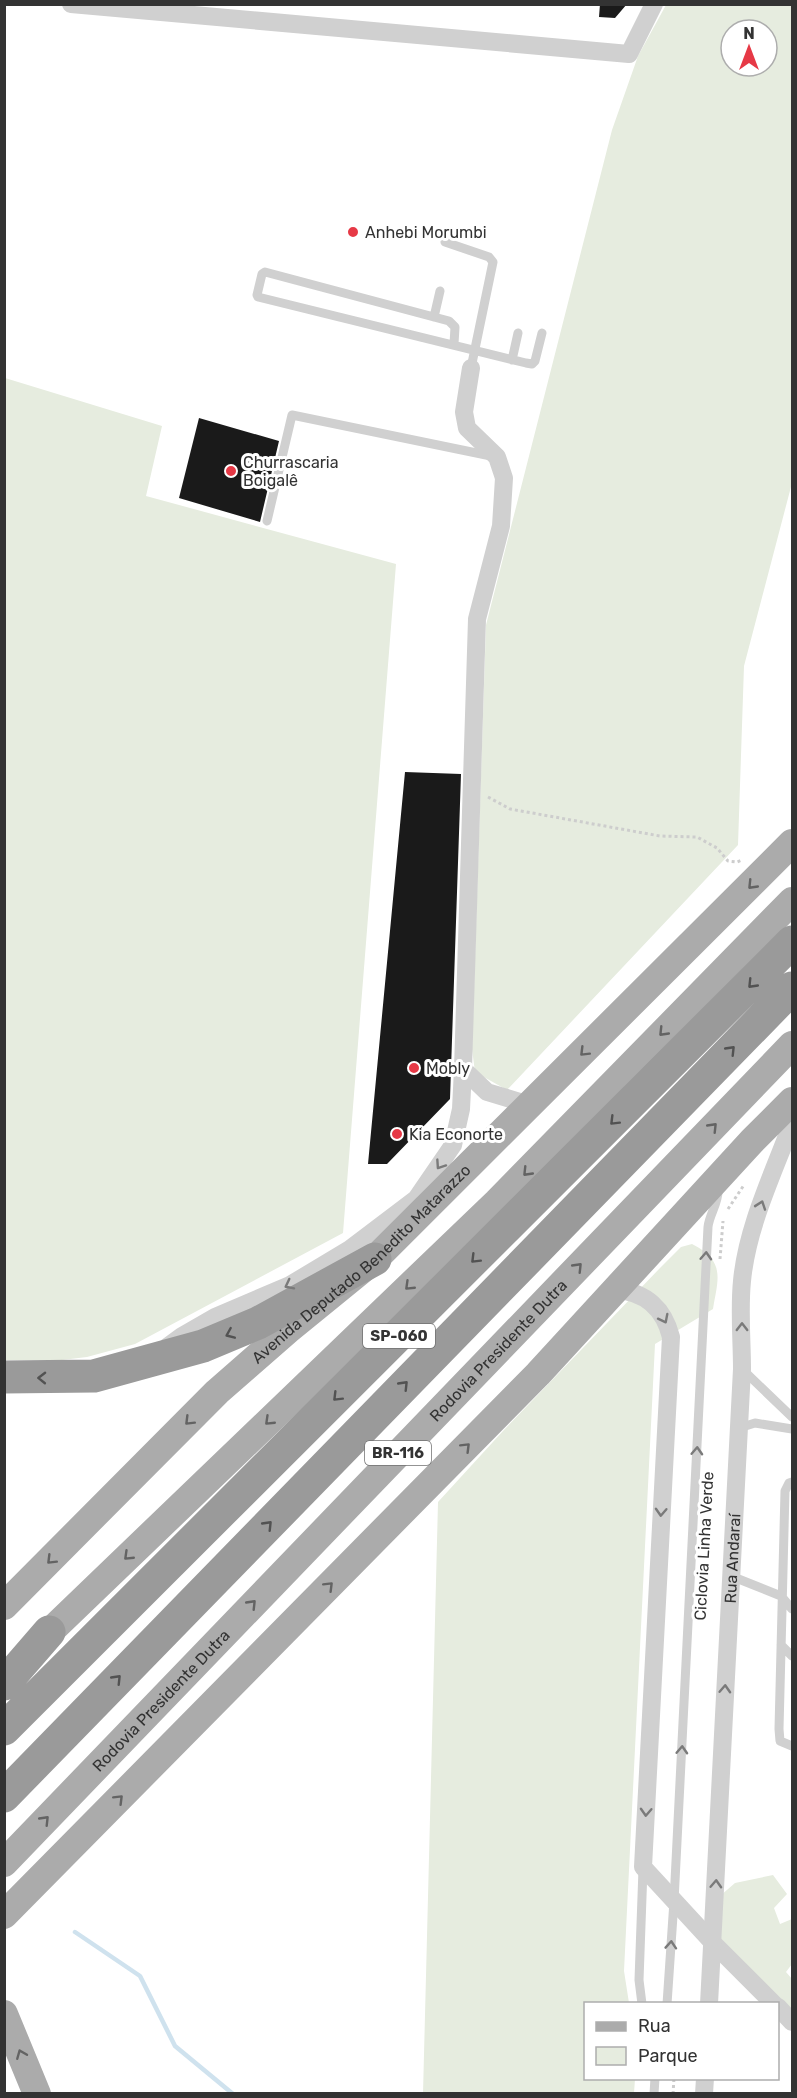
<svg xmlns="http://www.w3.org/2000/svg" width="797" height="2098" viewBox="0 0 797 2098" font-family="Rubik,sans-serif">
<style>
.green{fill:#e6ecdf;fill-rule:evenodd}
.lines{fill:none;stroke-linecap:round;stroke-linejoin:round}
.stream{stroke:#cfe2ee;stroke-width:4.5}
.building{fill:#1a1a1a}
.path{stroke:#cdcdcd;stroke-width:3;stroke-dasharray:3 3;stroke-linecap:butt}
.lane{stroke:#d0d0d0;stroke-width:9}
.street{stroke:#d0d0d0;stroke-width:18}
.primary{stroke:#ababab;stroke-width:28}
.highway{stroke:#9a9a9a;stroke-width:33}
.oneway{stroke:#636363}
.oneway2{stroke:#525252}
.oneway3{stroke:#7a7a7a}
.poi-dot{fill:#e63946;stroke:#fff;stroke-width:2}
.labels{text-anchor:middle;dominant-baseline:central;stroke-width:6;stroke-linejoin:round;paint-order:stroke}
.shield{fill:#fff;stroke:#707070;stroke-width:1.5}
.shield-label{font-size:15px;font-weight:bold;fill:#333}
.poi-label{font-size:16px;fill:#333;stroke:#fff;text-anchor:start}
.street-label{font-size:16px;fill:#333;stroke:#fff}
</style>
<rect width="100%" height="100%" fill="#fff"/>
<path class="green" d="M666 5H792V483L744 666 738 845 507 1090 475 1072 472 1049 486 625 612 130 638 56ZM731 30H767V66H731Z
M5 378 162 426 146 496 396 564 343 1233 135 1344 87 1357 62 1360H5Z
M692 1244C726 1261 718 1279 713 1309L655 1344 624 1971 629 2003 586 2004V2078L635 2079 634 2093 423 2094 438 1502 503 1431 660 1268 681 1247Z
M773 1875 787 1894 774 1908 780 1924 792 1919V1964L786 1972 792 1979V2014L719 1940 720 1896 735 1883Z"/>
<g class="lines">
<path class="stream" d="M75 1932 140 1976 175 2046 233 2094"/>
</g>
<path class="building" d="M600 4H627L615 18 599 17Z
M199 418 279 441 260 522 179 498Z
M405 772 461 774 450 1099 387 1164H368Z"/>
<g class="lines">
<path class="path" d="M488 797 510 809 660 836 697 837 717 848 728 861 737 862 742 860
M728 1209 744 1185
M720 1259 723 1221
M673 2094 674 2078"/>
<path class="lane" d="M445 242 489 257 493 262 471 368
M434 317 440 291
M454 344 455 327 449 321 265 272 262 274 257 295 258 297 526 363 532 364 535 361 542 333
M512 360 518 333
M267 521 292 415 491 456
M742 1369 792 1417
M739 1428 755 1423 792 1429
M792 1482 789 1483 785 1491 779 1729 780 1741 792 1746
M731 1576 781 1596 792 1609
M781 1645 792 1656
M642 2004 639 1980 643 1869
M667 2004 674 1901 708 1227C709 1215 719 1202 718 1190
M654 2094 655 2078"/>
<g class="street">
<path d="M71 4 629 54 654 4"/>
<path d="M463 1069 487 1092 530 1105"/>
<path d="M617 1290C646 1292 664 1309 671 1337L643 1867 713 1943 774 2004"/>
<path d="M167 1347 182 1336 215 1317 290 1285 350 1249 416 1199 453 1145 461 1109 463 1069 477 619 501 526 504 478 497 457 467 428 464 412 471 368"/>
<path id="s1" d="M709 2004 742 1369C742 1341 739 1310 742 1281 747 1227 773 1174 792 1123"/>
<path d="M778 2007 792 2022"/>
<path d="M704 2094 705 2078"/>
</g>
<g class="primary">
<path id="s2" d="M4 1606 217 1392 288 1330 375 1259 792 843"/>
<path d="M34 1647 497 1202 792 901"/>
<path id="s3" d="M4 1863 792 1045"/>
<path d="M4 1915 538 1374 752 1141 792 1101"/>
<path d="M4 2014 37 2094"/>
</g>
<path class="highway" d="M4 1377 94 1376 203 1346 258 1323 375 1259
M4 1684 49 1632
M4 1729 792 942
M4 1796 792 988"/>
</g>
<defs><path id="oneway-chevron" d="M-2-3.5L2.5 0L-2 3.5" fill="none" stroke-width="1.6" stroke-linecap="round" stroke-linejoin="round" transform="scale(1.5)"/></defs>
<g class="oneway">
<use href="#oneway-chevron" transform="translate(752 885) rotate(134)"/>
<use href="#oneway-chevron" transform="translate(663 1032) rotate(134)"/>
<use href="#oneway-chevron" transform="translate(584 1052) rotate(135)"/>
<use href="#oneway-chevron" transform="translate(713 1127) rotate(-46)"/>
<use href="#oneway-chevron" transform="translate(527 1172) rotate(134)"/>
<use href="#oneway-chevron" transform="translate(578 1267) rotate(-46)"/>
<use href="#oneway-chevron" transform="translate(409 1286) rotate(136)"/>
<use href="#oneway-chevron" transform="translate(189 1421) rotate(135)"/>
<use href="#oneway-chevron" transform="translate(269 1421) rotate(136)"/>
<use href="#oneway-chevron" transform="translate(466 1447) rotate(-45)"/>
<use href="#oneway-chevron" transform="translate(128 1556) rotate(136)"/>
<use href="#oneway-chevron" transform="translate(51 1560) rotate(135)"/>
<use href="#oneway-chevron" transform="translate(329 1586) rotate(-45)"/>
<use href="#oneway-chevron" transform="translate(252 1604) rotate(-46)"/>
<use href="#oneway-chevron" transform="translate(119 1799) rotate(-45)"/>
<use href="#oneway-chevron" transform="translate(45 1820) rotate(-46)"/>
<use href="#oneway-chevron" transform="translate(21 2054) rotate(-112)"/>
</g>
<g class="oneway2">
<use href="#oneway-chevron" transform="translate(752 984) rotate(134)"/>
<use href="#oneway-chevron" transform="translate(731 1050) rotate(-46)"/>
<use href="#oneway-chevron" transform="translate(614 1121) rotate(135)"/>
<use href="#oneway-chevron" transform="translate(475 1259) rotate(135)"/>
<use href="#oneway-chevron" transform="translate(230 1334) rotate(157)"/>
<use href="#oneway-chevron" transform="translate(42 1378) rotate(-179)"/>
<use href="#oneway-chevron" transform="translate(404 1385) rotate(-46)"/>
<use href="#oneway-chevron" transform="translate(337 1397) rotate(135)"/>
<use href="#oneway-chevron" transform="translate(268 1525) rotate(-46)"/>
<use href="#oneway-chevron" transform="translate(117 1679) rotate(-46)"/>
</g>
<g class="oneway3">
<use href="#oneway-chevron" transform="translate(440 1165) rotate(124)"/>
<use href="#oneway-chevron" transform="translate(761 1205) rotate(-71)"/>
<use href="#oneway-chevron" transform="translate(706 1256) rotate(-87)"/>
<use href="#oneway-chevron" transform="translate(289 1285) rotate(153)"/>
<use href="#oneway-chevron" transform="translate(664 1319) rotate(63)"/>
<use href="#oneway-chevron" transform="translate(742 1327) rotate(-90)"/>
<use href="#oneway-chevron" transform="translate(697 1451) rotate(-87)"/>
<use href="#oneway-chevron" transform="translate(661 1512) rotate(93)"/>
<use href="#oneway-chevron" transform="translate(725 1689) rotate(-87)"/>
<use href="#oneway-chevron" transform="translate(682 1750) rotate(-87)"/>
<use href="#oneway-chevron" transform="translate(646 1812) rotate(93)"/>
<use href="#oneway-chevron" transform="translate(716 1884) rotate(-87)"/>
<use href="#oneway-chevron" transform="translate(671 1945) rotate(-86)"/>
</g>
<g class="poi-dot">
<circle cx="353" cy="232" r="6"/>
<circle cx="231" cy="471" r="6"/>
<circle cx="414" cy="1068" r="6"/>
<circle cx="397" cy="1134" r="6"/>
</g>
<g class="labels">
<g class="shield">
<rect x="363" y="1324" width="72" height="24" rx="4.5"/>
<rect x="365" y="1441" width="66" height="24" rx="4.5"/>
</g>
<g class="shield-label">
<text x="399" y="1336">SP-060</text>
<text x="398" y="1453">BR-116</text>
</g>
<g class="poi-label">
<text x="365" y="232">Anhebi Morumbi</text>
<text x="243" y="462">Churrascaria<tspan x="243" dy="18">Boigalê</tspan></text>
<text x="426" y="1068">Mobly</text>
<text x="409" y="1134">Kia Econorte</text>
</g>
<g class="street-label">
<text stroke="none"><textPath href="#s2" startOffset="495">Avenida Deputado Benedito Matarazzo</textPath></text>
<text stroke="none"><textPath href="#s3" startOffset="712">Rodovia Presidente Dutra</textPath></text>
<text transform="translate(704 1546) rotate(-87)">Ciclovia Linha Verde</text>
<text stroke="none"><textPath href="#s1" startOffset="446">Rua Andaraí</textPath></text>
<text stroke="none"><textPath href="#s3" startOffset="226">Rodovia Presidente Dutra</textPath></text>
</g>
</g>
<rect width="797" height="2098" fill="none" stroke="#333333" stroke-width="12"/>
<rect x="584" y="2002" width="195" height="78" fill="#ffffff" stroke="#adadad" stroke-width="1.5"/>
<rect x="596" y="2022" width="30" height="9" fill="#ababab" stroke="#adadad" stroke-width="1.5"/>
<text x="638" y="2032" font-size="18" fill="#333333">Rua</text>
<rect x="596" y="2047" width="30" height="18" fill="#e6ecdf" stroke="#adadad" stroke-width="1.5"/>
<text x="638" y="2062" font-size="18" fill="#333333">Parque</text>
<g transform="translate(749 48)"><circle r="28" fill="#ffffff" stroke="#adadad" stroke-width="1.5"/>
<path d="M0-4.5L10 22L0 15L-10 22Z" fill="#e63946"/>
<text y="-9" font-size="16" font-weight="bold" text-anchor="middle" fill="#333333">N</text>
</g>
</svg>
